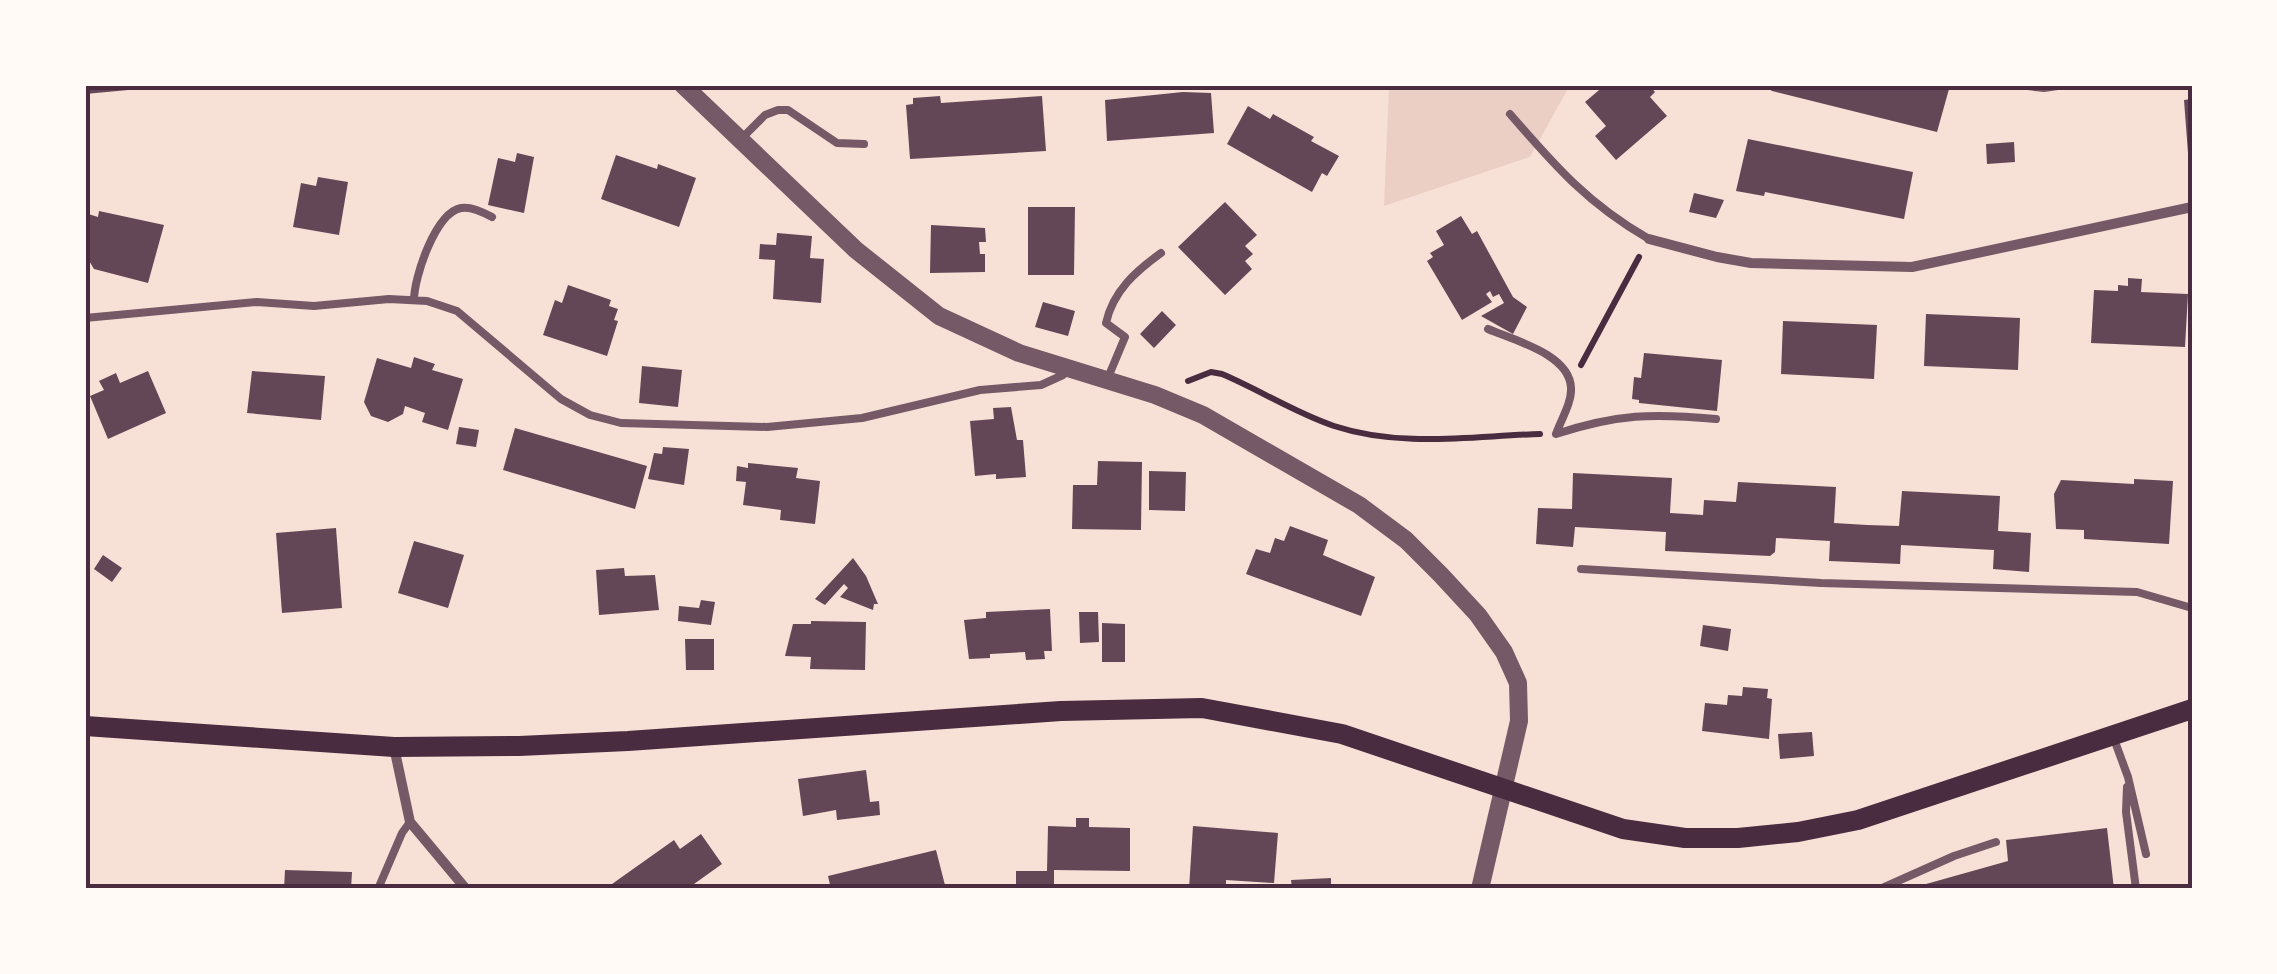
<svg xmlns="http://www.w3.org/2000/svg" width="2277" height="974" viewBox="0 0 2277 974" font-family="'Crimson Pro',serif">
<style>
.green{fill:#ebcfc5}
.building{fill:#644757}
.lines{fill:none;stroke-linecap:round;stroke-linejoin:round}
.path{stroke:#4a2c40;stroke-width:6}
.service{stroke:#755966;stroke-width:8}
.minor{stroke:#755966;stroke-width:10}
.tertiary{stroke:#755966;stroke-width:18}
.secondary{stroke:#4a2c40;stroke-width:20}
.neatline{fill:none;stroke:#4a2c40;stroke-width:4}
</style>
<rect width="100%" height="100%" fill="#f7e1d7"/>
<path class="green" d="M1389 85H1570L1530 157 1384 206Z"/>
<path class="building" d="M85 85H150V88L85 94Z
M1605 85H1649L1655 92 1650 97 1667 116 1616 160 1595 136 1606 126 1585 102Z
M1763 85H1935L1949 89 1937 132 1772 91Z
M1183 92 1211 93 1214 133 1107 141 1105 100Z
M940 96 941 103 1042 96 1046 151 910 159 906 105 913 104V98Z
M2192 99V152L2188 153 2184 100Z
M1248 106 1270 119 1273 114 1314 137 1311 141 1339 156 1327 176 1322 173 1312 192 1227 144Z
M1748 139 1913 172 1904 219 1765 192 1764 196 1736 191Z
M2014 142 2015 162 1987 164 1986 144Z
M517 153 534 157 524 213 488 205 498 158 515 162Z
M616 155 657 169 658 164 696 178 679 227 601 199Z
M318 177 348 182 339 235 293 227 301 183 316 186Z
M1694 193 1724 200 1716 218 1689 212Z
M1225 202 1257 235 1245 246 1253 254 1245 261 1252 269 1225 295 1178 247Z
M1028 207H1075L1074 275H1028Z
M99 211 164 225 148 283 94 269 85 254V213L98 217Z
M1461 216 1472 234 1477 231 1513 297 1527 307 1513 334 1481 316 1504 303 1499 294 1493 297 1490 291 1486 294 1492 302 1462 320 1427 261 1433 257 1430 253 1444 245 1436 231Z
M931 225 985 228 986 242H979L980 254H985V272L930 273Z
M777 233 812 236 810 258 824 259 821 303 773 299 775 260 759 259 760 244 776 245Z
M2128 278 2142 279 2141 292 2188 294 2185 347 2091 343 2094 290 2118 291V285L2128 286Z
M568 285 611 300 609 306 618 309 614 320 618 321 607 356 543 335 555 300 562 303Z
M1043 302 1075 311 1068 336 1035 327Z
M1162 311 1176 325 1154 348 1140 334Z
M1926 314 2020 318 2018 370 1924 366Z
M1783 321 1877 325 1874 379 1781 374Z
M1644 353 1722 360 1717 411 1639 403V400L1632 399 1634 377 1641 378Z
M414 357 435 364 432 370 463 379 448 430 422 422 425 413 405 406 403 414 388 422 371 416 364 402 377 358 411 368Z
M642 366 682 370 678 407 639 403Z
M148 371 166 413 108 439 90 396 104 390 99 381 116 373 120 383Z
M252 371 325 376 321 420 247 413Z
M1011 407 1017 440H1023L1026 477 996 479V474L975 476 970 421 994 419 993 408Z
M459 427 479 430 476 447 456 444Z
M515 428 647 466 635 509 503 470Z
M663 447 689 449 684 485 648 479 654 453 662 454Z
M1098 461 1142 462 1141 530 1072 529 1073 485H1097Z
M748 463 798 468 796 478 820 481 815 524 780 520 781 510 743 505 746 482 736 481 737 466 748 468Z
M1149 471 1186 472 1185 511 1149 510Z
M1573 473 1672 478 1670 513 1703 515 1704 500 1736 502 1738 482 1836 487 1834 523 1867 525 1899 526 1902 491 2000 496 1998 531 2031 533 2029 572 1993 569 1994 550 1901 545 1900 564 1829 561 1830 541 1776 538 1775 552 1770 556 1665 551 1666 532 1575 527 1573 547 1536 544 1538 508 1572 509Z
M2134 479 2173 481 2169 544 2084 539V530L2056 529 2054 494 2061 480 2134 484Z
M1290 526 1328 540 1323 555 1375 577 1361 616 1246 574 1256 549 1270 553 1275 538 1284 541Z
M336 528 342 608 282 613 276 533Z
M414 541 464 555 448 608 398 593Z
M103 555 122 568 112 582 94 569Z
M853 558 866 576 878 604H874L873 610 840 597 848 588 844 584 825 605 815 599Z
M624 568 625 576 655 575 659 610 599 615 596 570Z
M701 600 715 602 711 625 678 621 679 606 699 608Z
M1050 609 1052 651H1044L1045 659 1026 660 1025 652 990 654V658L969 659 964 620 986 618V612Z
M1079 612H1098L1099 642 1080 643Z
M811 621 866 622 865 670 810 669 811 657 785 656 793 624H811Z
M1102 623 1125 624V662H1102Z
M1703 625 1731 629 1728 651 1700 646Z
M685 639H714V670H686Z
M1743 687 1768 689 1767 698 1772 699 1769 739 1702 731 1705 703 1727 705 1728 695 1742 696Z
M1812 732 1814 756 1780 759 1778 734Z
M866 770 870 802 879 801 880 815 837 820 836 810 803 816 798 779Z
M1076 818H1089V827L1130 828V871L1054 870V889H1016V871H1047L1048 826 1076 827Z
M1193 826 1278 833 1274 883 1226 880V889H1189Z
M2107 828 2114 889H1919V886L2008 861 2006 840Z
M701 834 722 864 687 889H616L612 884 674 840 680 849Z
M936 850 946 889H831L828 876Z
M285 870 352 872 351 889H284Z
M1331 878V889H1292L1291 880Z"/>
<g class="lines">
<path class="path" d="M1581 365 1639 257
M1188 381 1211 372 1222 374C1260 390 1295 413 1334 426 1401 448 1471 436 1540 434"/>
<path class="service" d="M2018 85 2044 88 2064 85
M1510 114C1555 166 1588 204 1649 239
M742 138 765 115 778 110H788L837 143 864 144
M414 300C414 278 435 213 461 208 471 206 483 212 492 217
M85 318 257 302 314 306 389 299 427 301 457 311 561 399 590 415 621 423 767 427 862 418 980 390 1041 385 1063 375 1067 369
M1488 329C1513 340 1570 354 1571 388 1572 402 1561 420 1556 434
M1107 380 1125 337 1106 323C1113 291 1136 271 1161 253
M1556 434C1617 414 1653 413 1716 419
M1581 569 1821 583 2137 592 2192 608
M2114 739 2128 777 2146 854
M2127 787 2126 812 2136 889
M378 889 402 833 410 822
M1880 889 1954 856 1996 842"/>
<path class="minor" d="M1649 239 1717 257 1751 263 1912 267 2192 207
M394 747 410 822 466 889"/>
<path class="tertiary" d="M683 85 856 250 939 316 1019 353 1155 395 1203 415 1359 505 1406 540 1441 575 1478 615 1504 652 1518 683 1519 721 1480 889"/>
<path class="secondary" d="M85 726 394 747 519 746 628 741 1061 711 1202 708 1342 734 1623 829 1685 838H1738L1798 832 1858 820 2192 709"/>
</g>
<rect width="2277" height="974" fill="none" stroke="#fffaf5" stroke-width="175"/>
<rect x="88" y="88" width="2102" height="798" class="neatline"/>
</svg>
